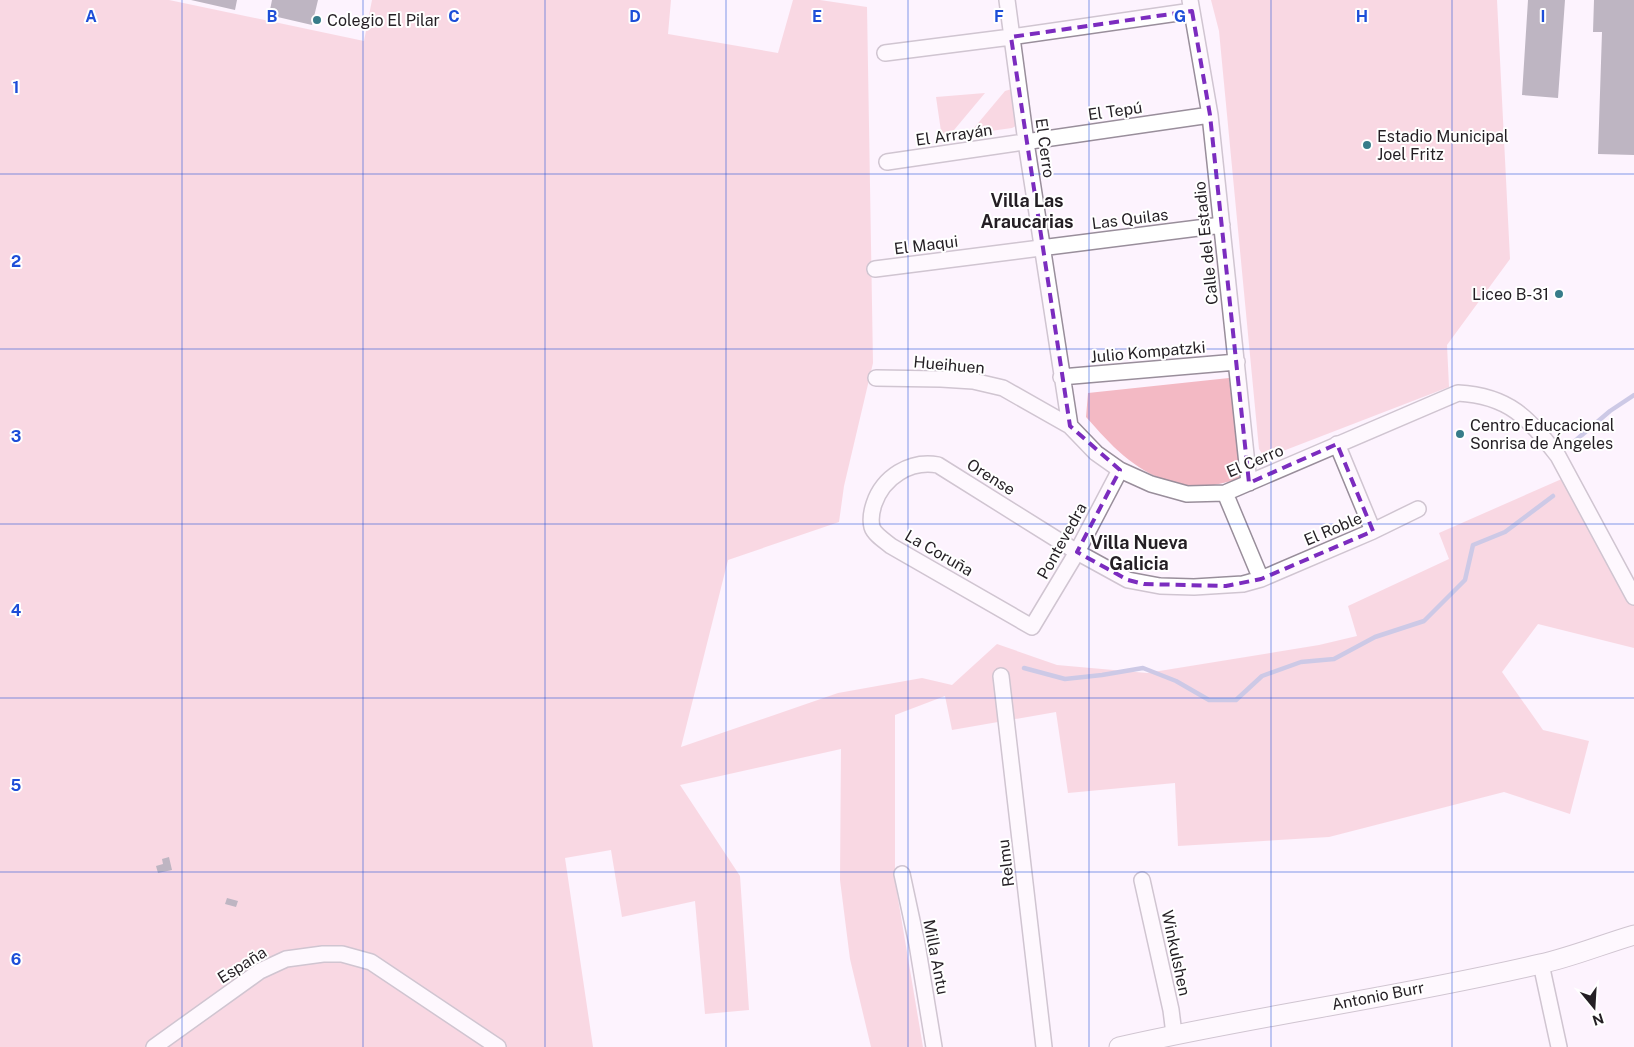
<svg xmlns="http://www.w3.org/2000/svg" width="1634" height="1047" viewBox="0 0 1634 1047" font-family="'Public Sans',sans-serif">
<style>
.green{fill:#f3b9c4}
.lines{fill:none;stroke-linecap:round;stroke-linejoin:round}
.stream{stroke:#9298ca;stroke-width:4.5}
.building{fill:#716c7b}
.minor-casing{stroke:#998e9b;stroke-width:18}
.tertiary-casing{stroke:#998e9b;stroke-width:21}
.minor{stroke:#fff;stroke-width:15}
.tertiary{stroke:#fff;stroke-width:19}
.marked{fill:none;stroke:#7b2cbf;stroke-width:4;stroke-dasharray:10 6;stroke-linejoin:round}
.grid{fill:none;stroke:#1d4ed8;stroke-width:1;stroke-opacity:0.55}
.poi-dot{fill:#377c8a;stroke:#fff;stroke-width:2}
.labels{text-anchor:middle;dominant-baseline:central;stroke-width:4;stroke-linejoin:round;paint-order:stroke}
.poi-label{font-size:16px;fill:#241f24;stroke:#fff;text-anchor:start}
.street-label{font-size:16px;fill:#241f24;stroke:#fff}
.neighbourhood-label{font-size:18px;font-weight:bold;fill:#241f24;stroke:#fff}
.grid-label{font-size:16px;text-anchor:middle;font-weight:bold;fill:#1d4ed8;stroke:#fff;stroke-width:4;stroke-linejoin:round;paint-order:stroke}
</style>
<rect width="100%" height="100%" fill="#fdf3fe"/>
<path class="green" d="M0 0H169L364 41 372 0H671L668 34 778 53 793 0H820L867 7 873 363 844 486 839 522 728 560 681 747 838 693 922 678 952 685 997 644 1057 665 1147 673 1319 645 1357 636 1348 606 1449 559 1439 533 1564 478 1634 606V648L1538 624 1502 672 1543 730 1589 741 1570 814 1504 792 1329 837 1178 846 1175 783 1068 793 1056 712 952 730 945 696 895 715V881L923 1047H871L850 959 840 880 841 749 680 785 740 876 749 1010 705 1014 695 901 622 917 611 850 565 858 593 1047H0Z
M1211 0H1497L1510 259 1447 345 1449 387 1270 456 1263 455 1259 449 1219 31Z
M1015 88 1018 125 1012 128 969 134 1005 91Z
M985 93 949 136 942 138 936 97Z
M1229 378 1242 478C1225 483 1203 489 1185 487 1180 486 1175 483 1170 482 1132 469 1112 446 1086 417L1088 393Z"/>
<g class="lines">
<path class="stream" d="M1569 446 1610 411 1634 395
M1024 668 1065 679 1102 675 1143 668 1176 681 1209 700H1236L1262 676 1301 662 1334 659 1375 637 1424 621 1465 580 1473 545 1505 532 1553 496"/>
</g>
<path class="building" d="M191 0H237L235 10Z
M272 0H318L312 25 269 15Z
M1528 0H1565L1558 98 1522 95Z
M1594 0H1634V155L1598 154 1602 32H1593Z
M169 857 172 870 158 873 156 866 163 864 162 859Z
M227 898 238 901 236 907 225 904Z"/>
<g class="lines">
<g class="minor-casing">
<path id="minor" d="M1007 0 1026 142 1070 426 1096 453 1120 470 1151 484 1187 494 1225 493 1458 393C1510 396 1528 418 1558 456L1634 597
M1190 0 1210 115 1249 483
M885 53 1011 37 1192 11
M887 162 1210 115
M875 269 1222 225
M1061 377 1237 362
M876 378 941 379 973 381 1003 388 1070 426
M1337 444 1373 531
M1120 470 1077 552 1032 627 891 546C885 541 874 534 872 527 870 519 872 510 874 504 883 477 910 460 938 465L1077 552 1128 580 1160 586 1194 587 1243 584 1261 579 1373 531 1418 509
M1225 493 1261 579
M1001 676 1044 1047
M902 874 917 944 934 1047
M1142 880 1171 1010 1174 1034
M1541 964 1559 1047
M154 1047 260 971 286 959 323 954H342L371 962 498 1047"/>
</g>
<g class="tertiary-casing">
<path id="tertiary" d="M1119 1047C1259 1015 1401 997 1540 964 1572 957 1603 944 1634 935"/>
</g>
<use href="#minor" class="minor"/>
<use href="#tertiary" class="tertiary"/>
</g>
<path d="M0 0H1634V1047H0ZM1192 11 1210 115 1249 483 1337 444 1373 531 1261 579 1226 586 1144 584 1128 580 1077 552 1120 470 1070 426 1011 37Z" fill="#fdf3fe" fill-opacity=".55" fill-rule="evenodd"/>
<path class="marked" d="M1192 11 1210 115 1249 483 1337 444 1373 531 1261 579 1226 586 1144 584 1128 580 1077 552 1120 470 1070 426 1011 37Z"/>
<path class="grid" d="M182 0V1047M363 0V1047M545 0V1047M726 0V1047M908 0V1047M1089 0V1047M1271 0V1047M1452 0V1047M0 174H1634M0 349H1634M0 524H1634M0 698H1634M0 872H1634"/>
<g class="poi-dot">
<circle cx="317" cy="20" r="5"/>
<circle cx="1367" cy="145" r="5"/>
<circle cx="1559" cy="294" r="5"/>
<circle cx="1460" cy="434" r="5"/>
</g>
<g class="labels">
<g class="poi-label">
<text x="327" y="20">Colegio El Pilar</text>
<text x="1377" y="136">Estadio Municipal<tspan x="1377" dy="18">Joel Fritz</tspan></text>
<text x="1549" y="294" text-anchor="end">Liceo B-31</text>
<text x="1470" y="425">Centro Educacional<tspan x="1470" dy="18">Sonrisa de Ángeles</tspan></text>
</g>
<g class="street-label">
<text transform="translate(1115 111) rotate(-8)">El Tepú</text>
<text transform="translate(954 135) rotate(-8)">El Arrayán</text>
<text transform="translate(1045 148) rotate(82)">El Cerro</text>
<text transform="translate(1130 219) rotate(-7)">Las Quilas</text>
<text transform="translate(1206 243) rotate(-96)">Calle del Estadio</text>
<text transform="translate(926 245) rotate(-7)">El Maqui</text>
<text transform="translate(1148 352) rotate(-5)">Julio Kompatzki</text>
<text transform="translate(949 365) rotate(5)">Hueihuen</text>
<text transform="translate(1255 461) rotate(-23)">El Cerro</text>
<text transform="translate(991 477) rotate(32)">Orense</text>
<text transform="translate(1333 529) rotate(-23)">El Roble</text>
<text transform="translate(1062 541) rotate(-61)">Pontevedra</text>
<text transform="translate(939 553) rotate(30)">La Coruña</text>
<text transform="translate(1006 863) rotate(-97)">Relmu</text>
<text transform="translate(1176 953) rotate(78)">Winkulshen</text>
<text transform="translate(936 957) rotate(79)">Milla Antu</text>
<text transform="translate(242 965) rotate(-32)">España</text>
<text transform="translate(1378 996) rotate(-11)">Antonio Burr</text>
</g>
<g class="neighbourhood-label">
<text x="1027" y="200">Villa Las<tspan x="1027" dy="21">Araucarias</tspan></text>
<text x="1139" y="542">Villa Nueva<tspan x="1139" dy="21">Galicia</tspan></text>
</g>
</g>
<g class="grid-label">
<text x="91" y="22">A</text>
<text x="272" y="22">B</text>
<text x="454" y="22">C</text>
<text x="635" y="22">D</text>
<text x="817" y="22">E</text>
<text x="999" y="22">F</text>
<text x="1180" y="22">G</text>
<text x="1362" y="22">H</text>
<text x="1543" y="22">I</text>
<text x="16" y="93">1</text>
<text x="16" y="267">2</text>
<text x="16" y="442">3</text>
<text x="16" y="616">4</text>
<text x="16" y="791">5</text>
<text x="16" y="965">6</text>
</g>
<g transform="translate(1594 1007) rotate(162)" stroke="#ffffff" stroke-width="4" paint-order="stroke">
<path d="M0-4L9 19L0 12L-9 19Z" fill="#241f24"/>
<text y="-8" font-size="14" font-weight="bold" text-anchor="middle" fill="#241f24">N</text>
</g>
</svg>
